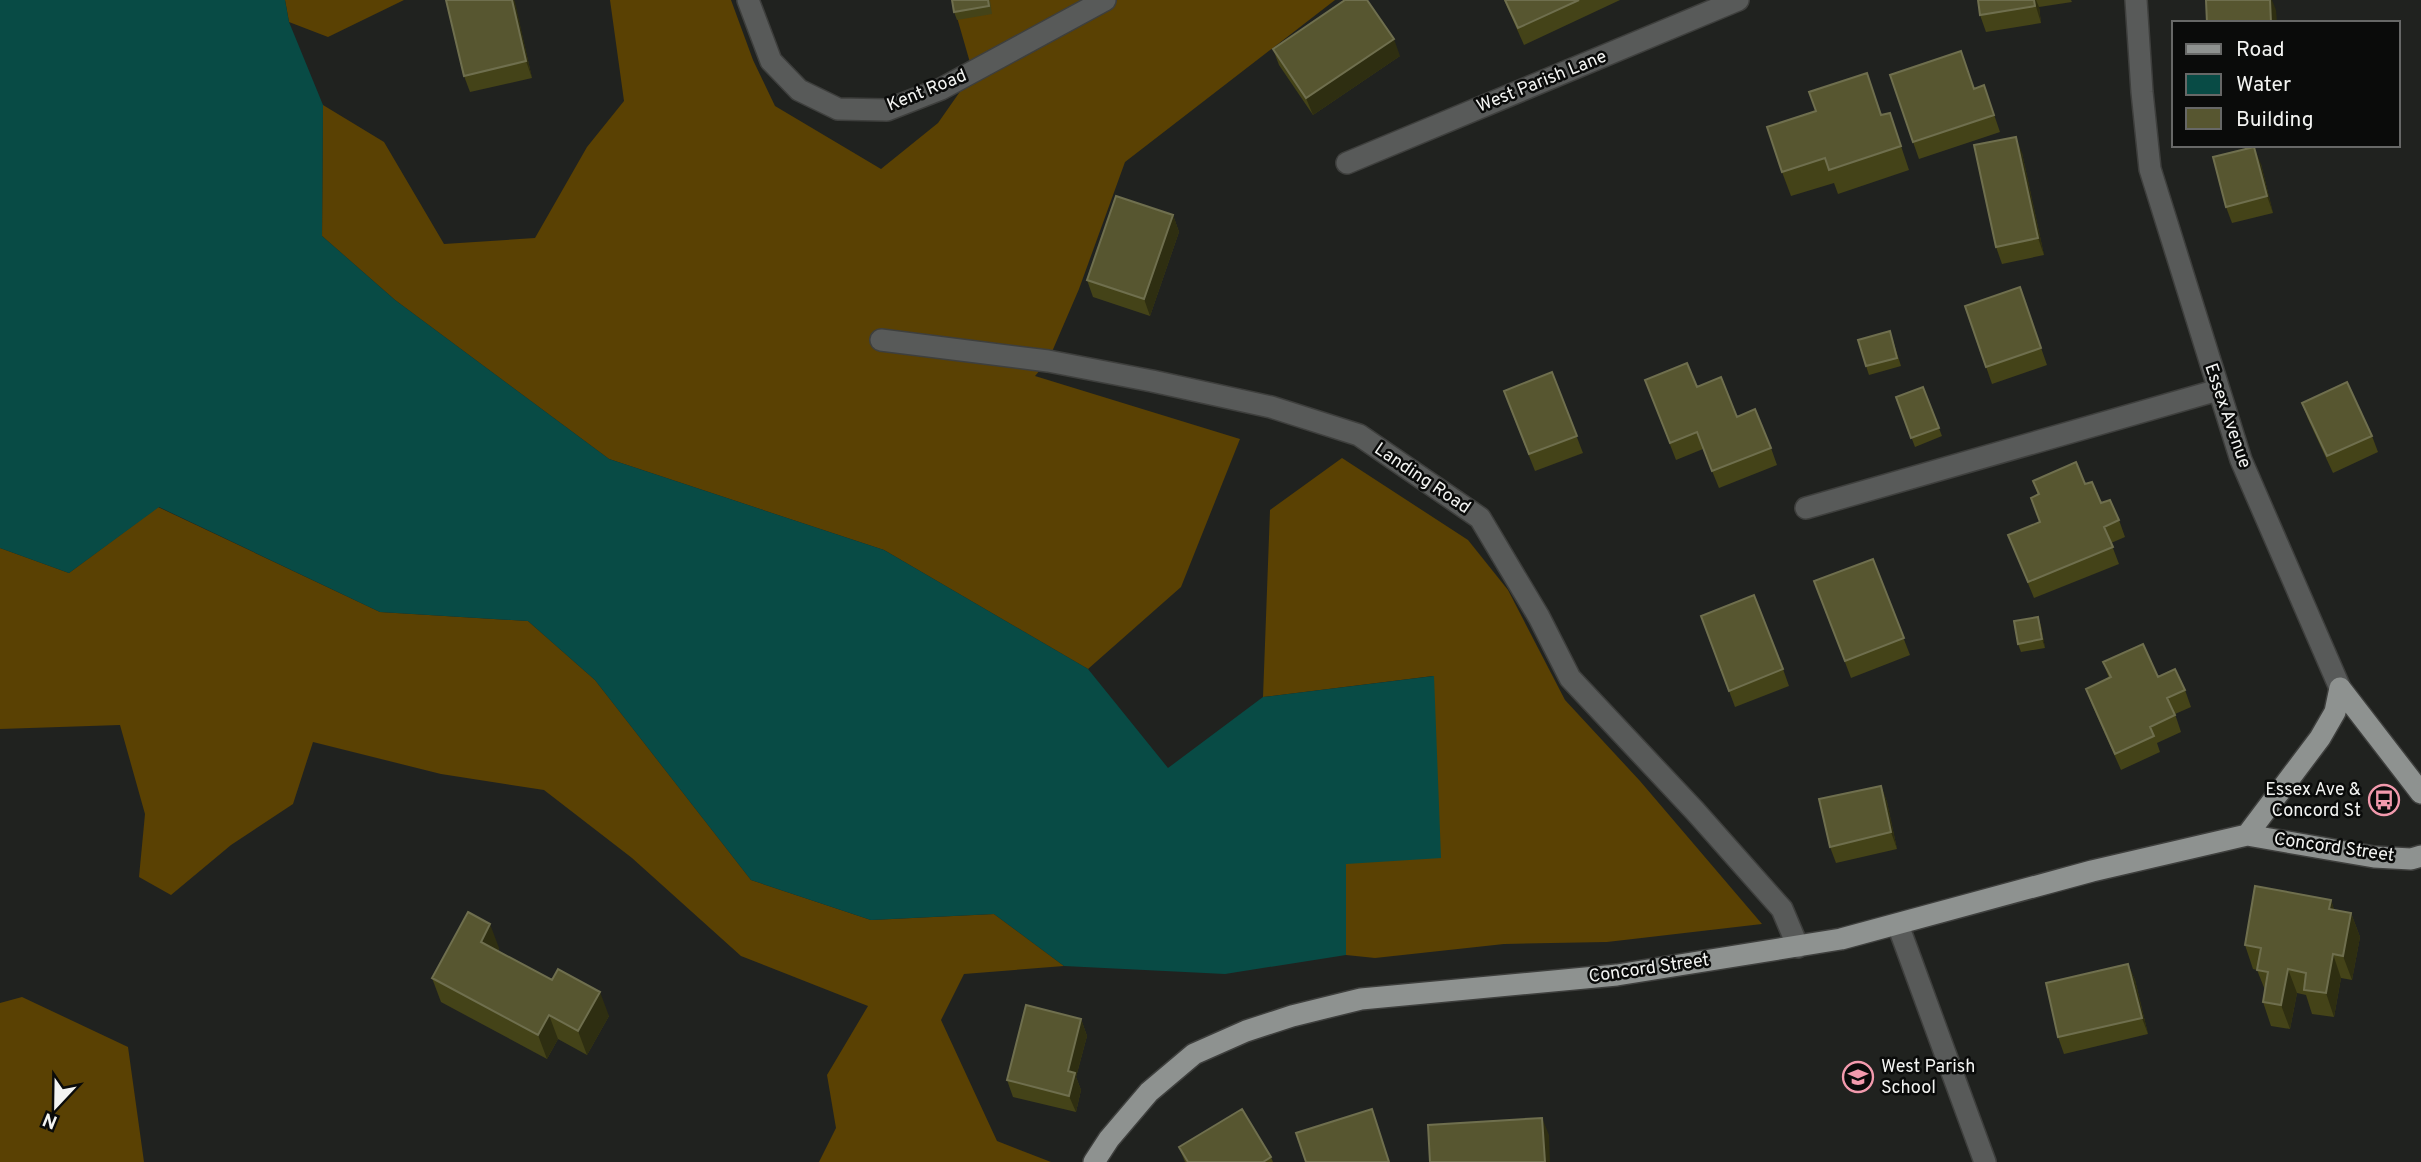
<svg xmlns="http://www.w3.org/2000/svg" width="2421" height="1162" viewBox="0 0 2421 1162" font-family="Overpass,sans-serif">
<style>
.forest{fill:#5a4103}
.water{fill:#084b45}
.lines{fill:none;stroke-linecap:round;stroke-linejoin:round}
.minor-casing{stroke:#3e3f3d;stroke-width:24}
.major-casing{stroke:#3e3f3d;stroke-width:24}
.minor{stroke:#585a59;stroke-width:21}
.major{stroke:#8e9290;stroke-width:21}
.wall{fill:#444318}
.shaded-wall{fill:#2e2e11}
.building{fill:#575630;stroke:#6f6f4e;stroke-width:2}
.labels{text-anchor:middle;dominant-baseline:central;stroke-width:5;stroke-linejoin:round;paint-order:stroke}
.street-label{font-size:18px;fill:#f3f4f2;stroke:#0a0b0a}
.poi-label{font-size:18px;fill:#f3f4f2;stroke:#0a0b0a;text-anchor:end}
</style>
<rect width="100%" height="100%" fill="#20221f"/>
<path class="forest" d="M285 0H404L328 37 289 22Z
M610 0H731L753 60 775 106 881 169 938 123 973 73 952 0H1335L1125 162 1079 289 1048 361 1035 376 1240 439 1181 587 1088 669 884 550 609 459 395 300 322 236 323 105 384 142 444 244 535 238 587 147 624 101Z
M1342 458 1468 540 1508 590 1565 700 1640 781 1762 924 1607 942 1504 944 1375 958 1346 955V864L1433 676 1263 697 1270 510Z
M158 507 380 612 528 621 595 680 751 880 871 920 994 914 1064 966 964 974 941 1020 997 1141 1051 1162H819L836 1128 827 1075 868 1006 741 956 632 858 544 790 441 774 313 742 293 804 231 845 171 895 139 877 145 814 120 725 0 729V548L69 573Z
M22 997 128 1047 144 1162H0V1003Z"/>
<path class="water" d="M0 0H285L289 22 323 105 322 236 395 300 609 459 884 550 1088 669 1168 768 1263 697 1434 676 1441 858 1346 864V955L1225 974 1064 966 994 914 871 920 751 880 595 680 528 621 380 612 159 507 69 573 0 548Z"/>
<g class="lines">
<g class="minor-casing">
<path id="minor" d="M748 0 771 61 799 90 838 109 887 110 941 89 1105 0
M2136 0 2142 92 2150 169 2241 460 2340 688
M1347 163 1738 0
M881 340 1048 361 1152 381 1271 407 1359 435 1480 518 1539 617 1570 678 1695 811 1782 909 1798 947
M1806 508 2218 390
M1898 925 1985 1162"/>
</g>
<g class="major-casing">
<path id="major" d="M2340 688 2421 793
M2247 835 2320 738 2335 712 2340 688
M1094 1162 1109 1139 1149 1092 1194 1054 1246 1031 1292 1016 1361 999 1617 975 1841 939 2092 871 2247 835 2374 857 2411 859 2421 856"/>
</g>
<use href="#minor" class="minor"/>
<use href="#major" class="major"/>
</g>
<path class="wall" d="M512 0H514L532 78 470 92 464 76Z
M990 0 992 14 957 20 954 12Z
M1504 0H1620L1524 45Z
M1978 0H2071L2072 2 2039 7 2041 23 1986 32 1980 15Z
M1273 49 1400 56 1313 115 1279 65Z
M1984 85 2000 132 1919 159 1913 142 1974 88Z
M1882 115 1898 137 1909 170 1838 194 1834 183 1791 196 1782 172Z
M2022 153 2044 255 2002 264 1996 247Z
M2261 164 2273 213 2232 223 2226 207Z
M1173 215 1179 232 1150 316 1093 297 1087 280Z
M2020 287 2047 365 1992 384 1965 306Z
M1890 331 1901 366 1869 375 1866 366Z
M1552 372 1583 453 1535 471 1510 408Z
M1645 380 1697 387 1737 417 1771 448 1777 465 1719 488 1703 449 1676 460Z
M1923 387 1942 436 1915 447 1896 397Z
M2302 403 2372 436 2378 452 2333 473 2308 419Z
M2033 481 2085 484 2101 503 2119 520 2125 537 2111 543 2119 564 2034 598 2008 535 2040 522 2038 495Z
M1873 559 1910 655 1851 678 1814 581Z
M1701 616 1783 669 1789 686 1735 707Z
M2038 617 2041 626 2045 648 2021 652 2018 644Z
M2103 662 2158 677 2185 690 2191 707 2175 714 2181 732 2157 743 2160 752 2121 770 2092 705 2086 689 2109 678Z
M1881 786 1887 802 1897 849 1836 863 1830 847Z
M2331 900 2334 910 2351 913 2360 937 2352 980 2341 978 2334 1017 2312 1014 2306 995 2297 993 2290 1029 2271 1026 2263 1002 2265 990 2257 970 2253 969 2245 945Z
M499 948 498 951 609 1016 587 1055 558 1039 547 1059 441 1002 432 978Z
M2128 964 2135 980 2148 1034 2064 1054 2058 1037Z
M1081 1019 1087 1036 1076 1077 1081 1090 1076 1112 1013 1097 1007 1080Z
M1179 1147 1271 1157 1273 1162H1185Z"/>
<path class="shaded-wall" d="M512 0H514L515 2 532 78 526 61Z
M2034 0H2036L2039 7 2041 23Z
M2270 0H2272L2276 10 2277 23H2271Z
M1394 39 1400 56 1313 115 1306 98Z
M2016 137 2022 153 2044 255 2038 238Z
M2254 147 2261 164 2273 213 2267 196Z
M1173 215 1179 232 1150 316 1144 299Z
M2038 617 2041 626 2045 648 2042 639Z
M1881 786 1887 802 1897 849 1891 832Z
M2331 900 2339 924 2329 909Z
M2351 913 2360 937 2352 980 2343 956Z
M490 924 499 948 490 965 481 942Z
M2333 954 2341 978 2334 1017 2326 993Z
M2128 964 2135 980 2148 1034 2142 1018Z
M2288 969 2297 993 2290 1029 2281 1005Z
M600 992 609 1016 587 1055 578 1031Z
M549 1015 558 1039 547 1059 538 1035Z
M1081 1019 1087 1036 1076 1077 1081 1090 1076 1112 1069 1096 1068 1071Z
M1542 1118 1549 1135 1550 1162H1545Z"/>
<path class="building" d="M446 0H512L526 61 464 76Z
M952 0H988L989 6 954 12Z
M1345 0H1367L1394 39 1306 98 1273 49Z
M1505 0H1579L1518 28Z
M1978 0H2034L2035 6 1980 15Z
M2206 0H2270L2271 23H2207Z
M1961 51 1974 89 1984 85 1994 115 1913 142 1890 75Z
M1867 73 1881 115 1890 113 1901 146 1829 170 1825 158 1782 172 1767 127 1816 111 1809 92Z
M2016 137 2038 238 1996 247 1974 145Z
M2254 147 2267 196 2226 207 2213 157Z
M1116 196 1173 215 1144 299 1087 280Z
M2020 287 2041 348 1986 367 1965 306Z
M1890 331 1897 358 1866 366 1858 340Z
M1687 363 1697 387 1721 377 1737 417 1755 409 1771 448 1712 471 1697 432 1670 443 1645 380Z
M1552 372 1577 436 1529 454 1504 391Z
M2347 382 2372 436 2327 456 2302 403Z
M1923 387 1939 428 1911 438 1896 397Z
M2076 462 2085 484 2092 482 2101 503 2110 500 2119 520 2104 527 2113 547 2028 582 2008 535 2040 522 2031 498 2039 494 2033 481Z
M1873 559 1904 638 1845 661 1814 581Z
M1754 595 1783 669 1729 691 1701 616Z
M2038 617 2042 639 2018 644 2014 621Z
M2143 644 2158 677 2175 669 2185 690 2167 698 2175 715 2150 727 2154 736 2115 754 2086 689 2111 677 2103 662Z
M1881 786 1891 832 1830 847 1819 799Z
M2255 886 2331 900 2329 909 2351 913 2343 956 2333 954 2326 993 2304 990 2306 973 2288 969 2281 1005 2263 1002 2268 972 2257 970 2261 948 2245 945Z
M468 912 490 924 481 942 552 980 558 969 600 992 578 1031 549 1015 538 1035 432 978Z
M2128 964 2142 1018 2058 1037 2046 983Z
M1026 1005 1081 1019 1068 1071 1075 1073 1069 1096 1007 1080Z
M1242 1109 1271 1157 1263 1162H1188L1179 1147Z
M1372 1109 1389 1162H1306L1296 1133Z
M1542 1118 1545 1162H1430L1428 1125Z"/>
<defs>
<g id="bus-ring" transform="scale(1.575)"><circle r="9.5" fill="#0a0b0a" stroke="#f29aad" stroke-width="1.5"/><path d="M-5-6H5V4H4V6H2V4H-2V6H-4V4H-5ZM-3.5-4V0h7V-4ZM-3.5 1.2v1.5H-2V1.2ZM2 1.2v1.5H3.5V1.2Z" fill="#f29aad"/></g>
<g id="school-ring" transform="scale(1.575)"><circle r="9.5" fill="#0a0b0a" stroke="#f29aad" stroke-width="1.5"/><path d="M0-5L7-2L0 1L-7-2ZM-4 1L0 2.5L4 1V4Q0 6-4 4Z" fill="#f29aad"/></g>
</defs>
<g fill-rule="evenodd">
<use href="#bus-ring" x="2384" y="800"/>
<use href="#school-ring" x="1858" y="1077"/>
</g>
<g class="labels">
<g class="street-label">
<text transform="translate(1542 82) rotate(-22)">West Parish Lane</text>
<text transform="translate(927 91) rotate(-22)">Kent Road</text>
<text transform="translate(2227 416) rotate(71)">Essex Avenue</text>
<text transform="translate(1422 479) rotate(34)">Landing Road</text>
<text transform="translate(2334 848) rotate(8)">Concord Street</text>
<text transform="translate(1649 969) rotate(-8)">Concord Street</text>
</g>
<g class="poi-label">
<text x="2361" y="790">Essex Ave &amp;<tspan x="2361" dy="21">Concord St</tspan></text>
<text x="1881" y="1067" text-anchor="start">West Parish<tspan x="1881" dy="21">School</tspan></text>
</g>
</g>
<rect x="2172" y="21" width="228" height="126" fill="#0a0b0a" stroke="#676867" stroke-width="2"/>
<rect x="2186" y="44" width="35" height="10" fill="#8e9290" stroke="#676867" stroke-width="2"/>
<text x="2236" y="56" font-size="21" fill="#f3f4f2">Road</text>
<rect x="2186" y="74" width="35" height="21" fill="#084b45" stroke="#676867" stroke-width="2"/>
<text x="2236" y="91" font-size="21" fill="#f3f4f2">Water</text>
<rect x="2186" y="108" width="35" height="21" fill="#575630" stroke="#676867" stroke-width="2"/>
<text x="2236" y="126" font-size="21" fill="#f3f4f2">Building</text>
<g transform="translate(56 1106) rotate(202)" stroke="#0a0b0a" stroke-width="5" paint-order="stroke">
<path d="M0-5L12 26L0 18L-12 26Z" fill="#f3f4f2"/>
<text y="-10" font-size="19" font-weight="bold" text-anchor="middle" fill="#f3f4f2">N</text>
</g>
</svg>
